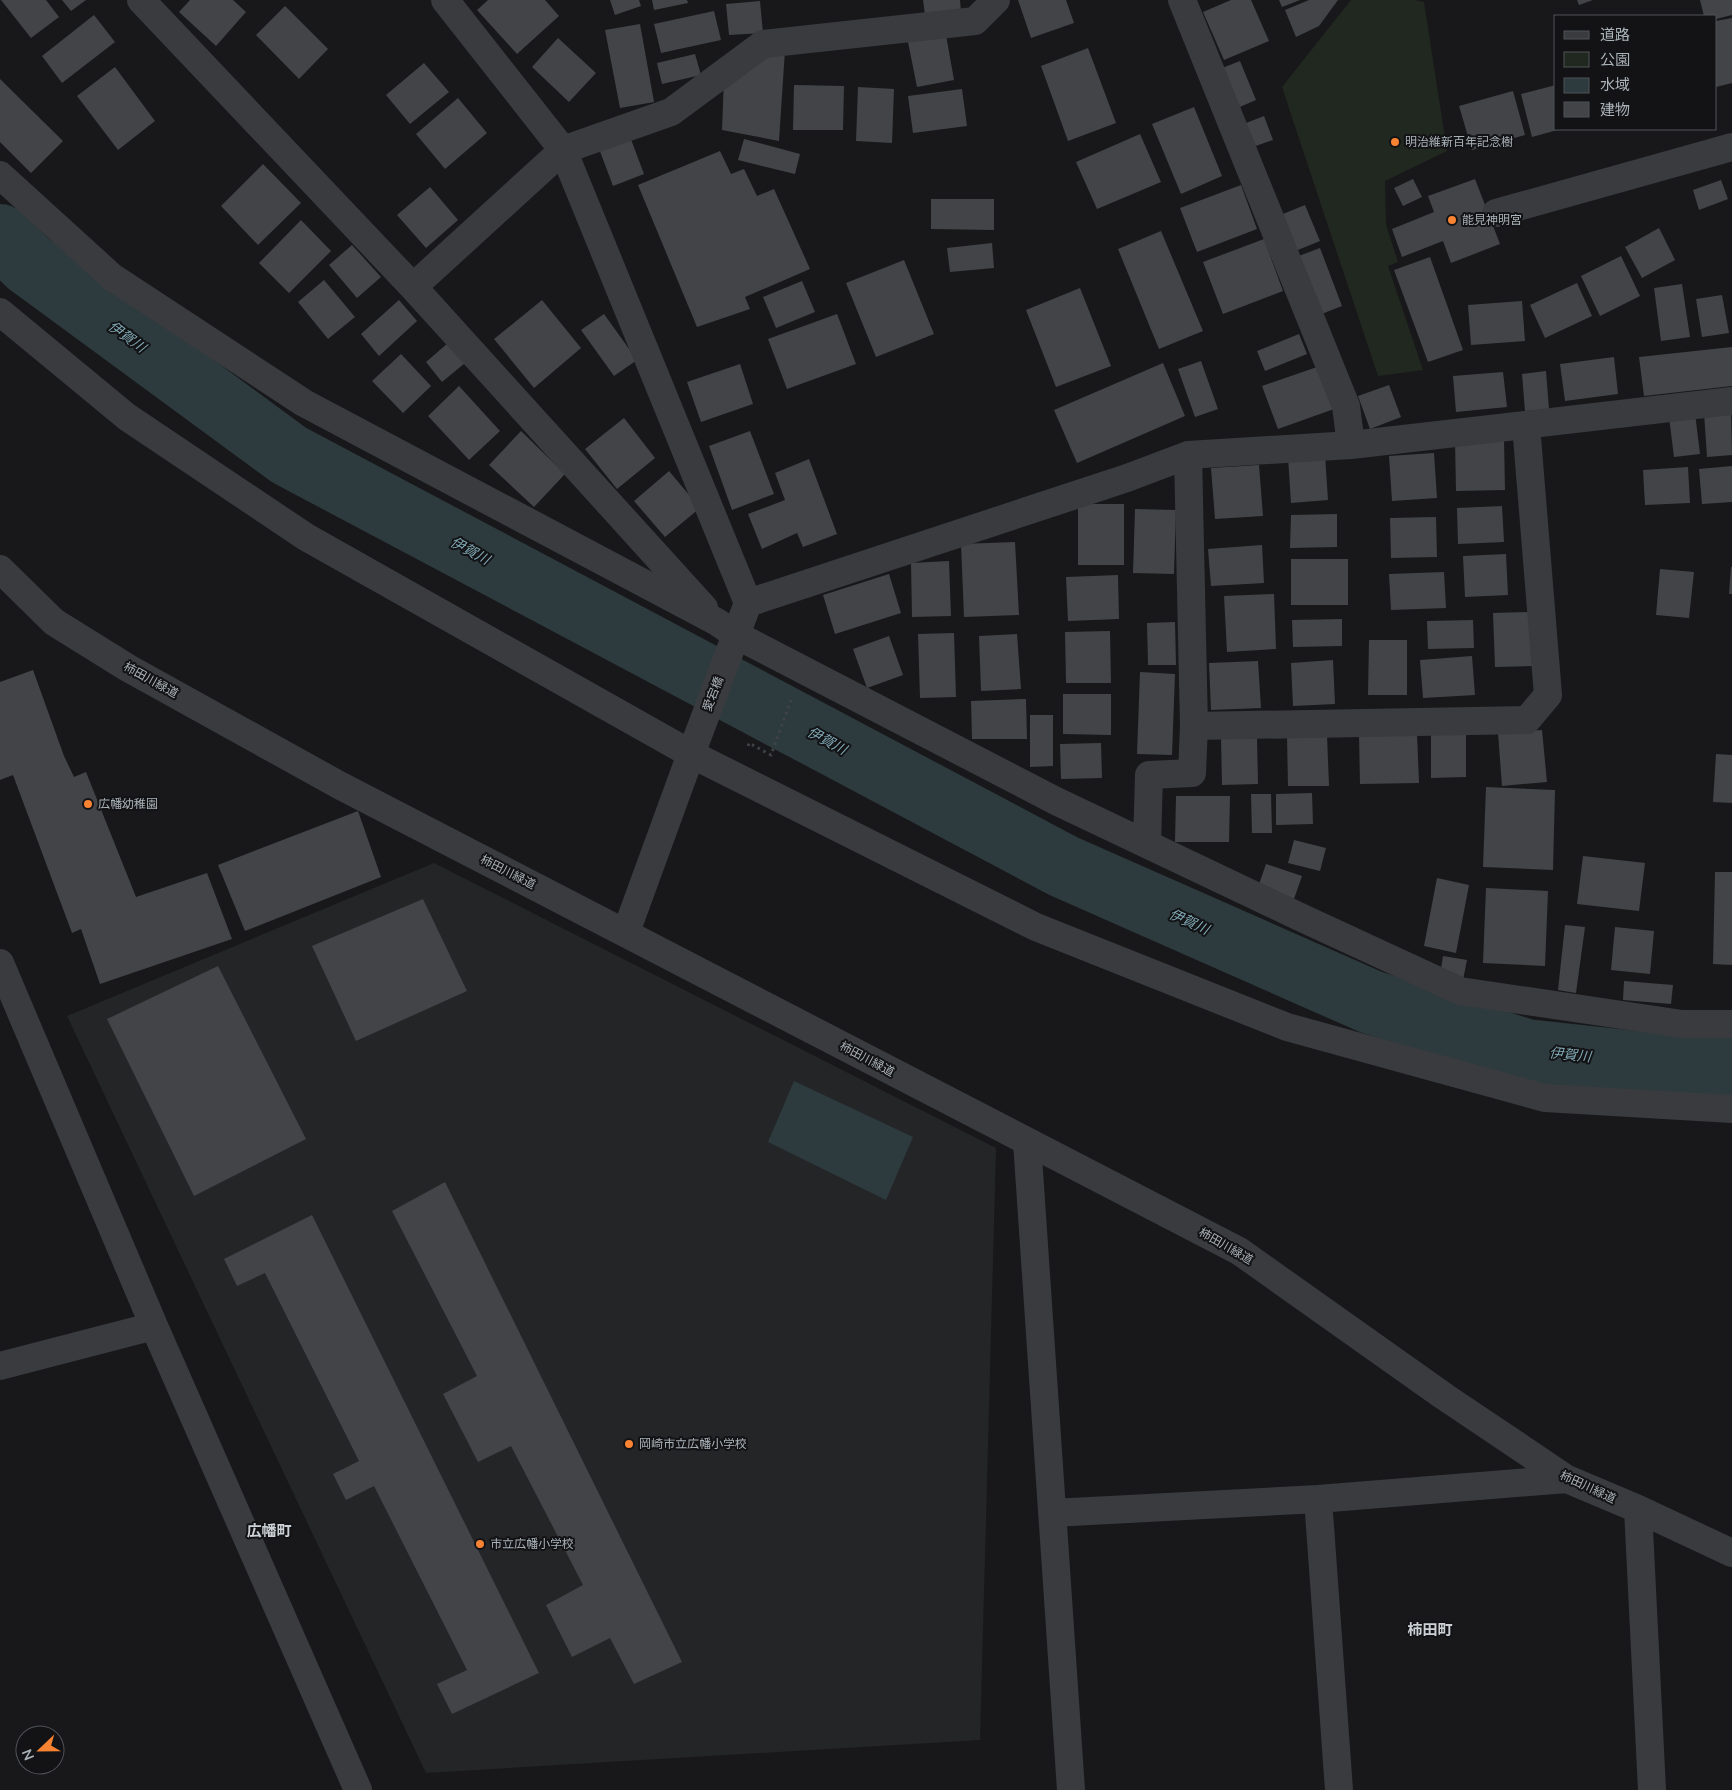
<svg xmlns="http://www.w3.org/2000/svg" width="1732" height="1790" viewBox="0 0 1732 1790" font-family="'Nunito Sans','Noto Sans JP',sans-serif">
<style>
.built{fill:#242527}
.green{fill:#202820}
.water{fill:#2d3b3f}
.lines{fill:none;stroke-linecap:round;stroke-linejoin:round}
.river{stroke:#2d3b3f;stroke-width:64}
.building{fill:#424447}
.path{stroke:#3f4346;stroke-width:3;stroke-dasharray:2.5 4;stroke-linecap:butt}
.minor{stroke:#393b3f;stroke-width:28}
.poi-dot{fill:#f78333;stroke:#131315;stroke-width:2}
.labels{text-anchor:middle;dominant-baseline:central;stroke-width:4;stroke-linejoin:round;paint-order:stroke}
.poi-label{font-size:12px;fill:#aab3ba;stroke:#131315;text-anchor:start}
.street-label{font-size:12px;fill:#aab3ba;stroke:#131315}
.water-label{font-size:14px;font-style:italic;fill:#80aab6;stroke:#131315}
.quarter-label{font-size:15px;font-weight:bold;fill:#cbd1d6;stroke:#131315}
</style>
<rect width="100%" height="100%" fill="#18181a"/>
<path class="built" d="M434 863 996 1148 980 1740 426 1773 67 1016Z"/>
<path class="green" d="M1351 0H1414L1424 2 1447 151 1385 181 1386 225 1398 262 1388 266 1423 370 1378 376 1282 87Z"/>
<path class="water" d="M794 1081 913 1137 886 1200 768 1142Z"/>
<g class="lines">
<path class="river" d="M0 236 29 264 289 455 1063 866 1371 1002 1526 1051 1692 1069H1732"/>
</g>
<path class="building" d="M1 0H46L59 17 31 38Z
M62 0H86L71 11Z
M190 0H233L246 12 216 46 179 12Z
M488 0H545L559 16 517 54 477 10Z
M610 0H639L641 6 615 15Z
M652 0H687L688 3 654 10Z
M923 0H960L961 12 925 15Z
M1018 0H1066L1074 23 1031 38Z
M1231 0H1251L1269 41 1224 60 1203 12Z
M1279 0H1300L1282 7Z
M1309 0H1338L1319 26 1296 37 1285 10Z
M1577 0H1593L1579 5Z
M1700 0H1732V15L1716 19V16H1704Z
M760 1 763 33 729 35 726 4Z
M285 6 328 49 299 79 256 35Z
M714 11 721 40 661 53 654 24Z
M94 15 115 42 62 83 42 56Z
M1732 18V83L1716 87V21Z
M640 24 654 102 620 108 605 30Z
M946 35 954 80 917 87 908 42Z
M558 38 596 73 569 102 532 67Z
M1088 48 1116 123 1068 141 1041 66Z
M785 50 779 141 722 130 724 77Z
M695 54 701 75 662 84 657 63Z
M1240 61 1256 100 1233 110 1217 70Z
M424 63 449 92 410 124 386 95Z
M115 67 155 121 118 150 77 96Z
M0 79 63 141 31 173 0 142Z
M794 85 844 86 843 130H793Z
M1556 85V129H1561L1532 137 1521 94Z
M858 87 894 89 892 143 856 141Z
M962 89 967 126 913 133 908 96Z
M1513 91 1525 135 1472 150 1459 106Z
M458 98 487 133 445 169 416 134Z
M1194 107 1222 176 1181 194 1152 124Z
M1264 116 1273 140 1250 148 1241 125Z
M629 134 644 174 613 186 598 146Z
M1140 134 1161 182 1097 209 1076 162Z
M744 139 800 154 795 174 738 160Z
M720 151 731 174 744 169 757 196 774 189 810 269 745 297 750 309 697 327 638 185Z
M263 164 301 203 258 245 221 206Z
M1413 179 1422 197 1403 206 1394 188Z
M1475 179 1500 244 1451 263 1443 241 1402 257 1392 229 1434 212 1428 196Z
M1721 180 1728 199 1699 210 1693 190Z
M1241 185 1257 229 1197 252 1180 208Z
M430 187 458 220 426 248 397 215Z
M931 199H994V230L931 229Z
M1305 205 1320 241 1293 252 1278 216Z
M301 220 331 251 289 293 259 263Z
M1659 228 1675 260 1642 278 1625 247Z
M1161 231 1203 331 1159 349 1118 249Z
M1264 239 1283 291 1223 314 1203 262Z
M992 243 994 268 950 272 947 248Z
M352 245 381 277 357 298 329 265Z
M1320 248 1342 306 1319 315 1296 257Z
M1621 256 1640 296 1600 316 1581 276Z
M1430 257 1463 350 1428 362 1394 270Z
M904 260 934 334 876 357 846 283Z
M324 280 355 317 328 339 298 302Z
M802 281 815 312 776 328 763 297Z
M1577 283 1592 316 1545 338 1530 305Z
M1682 284 1690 337 1661 341 1654 288Z
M1080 288 1111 366 1056 387 1026 310Z
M1722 295 1729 333 1702 337 1696 299Z
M399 300 417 321 379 356 361 334Z
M542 300 581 348 534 388 494 339Z
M1522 301 1525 341 1471 345 1468 305Z
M604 314 637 360 614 376 581 330Z
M837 314 856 364 787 389 768 339Z
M1299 334 1307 354 1265 371 1257 351Z
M448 343 465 363 442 382 426 362Z
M1732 347V386L1644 396 1639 357Z
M401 354 431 386 403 413 372 381Z
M1614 357 1618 394 1565 401 1560 364Z
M1201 361 1218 409 1195 417 1178 369Z
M1163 363 1185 416 1077 463 1054 410Z
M740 364 753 404 701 422 687 382Z
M1320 366 1334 409 1278 429 1262 386Z
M1546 371 1549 409 1525 411 1522 374Z
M1503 372 1507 407 1456 412 1453 376Z
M1389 385 1401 417 1370 429 1358 396Z
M459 386 500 431 469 460 428 416Z
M1731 411 1732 455 1707 457 1704 413Z
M1695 413 1700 454 1674 457 1669 417Z
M624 418 655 458 617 489 585 449Z
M521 431 565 474 534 507 489 465Z
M750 431 774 494 732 510 709 446Z
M1504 439 1505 490 1456 491 1455 440Z
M1434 453 1437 498 1392 501 1389 456Z
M1325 455 1328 500 1291 503 1288 457Z
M809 459 837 534 803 547 797 533 762 549 748 514 785 500 775 473Z
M1259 465 1263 516 1215 519 1211 468Z
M1732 466V502L1702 504 1699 469Z
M1688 467 1690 503 1645 505 1643 470Z
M669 471 700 508 665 537 634 501Z
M1078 504H1124V565H1078Z
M1502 506 1504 542 1458 544 1457 508Z
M1135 509 1176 510 1174 574 1133 573Z
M1337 514V547L1290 548 1291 515Z
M1436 517 1437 557 1391 558 1390 518Z
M1015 542 1019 615 964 617 961 544Z
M1262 545 1264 583 1211 586 1208 549Z
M1506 554 1508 595 1465 597 1463 556Z
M1291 559H1348V605H1291Z
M949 561 951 616 912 617 911 563Z
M1731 567H1732V594H1729Z
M1660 569 1694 572 1689 618 1656 615Z
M1444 572 1446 608 1391 610 1389 574Z
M889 574 901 613 835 634 823 595Z
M1118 575 1119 619 1068 621 1066 577Z
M1274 594 1276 649 1227 652 1224 596Z
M1530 612 1532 666 1495 667 1493 613Z
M1342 619V646L1293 647 1292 620Z
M1473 620 1474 648 1428 649 1427 621Z
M1175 622 1176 665H1148L1147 623Z
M1110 631 1111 683H1066L1065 632Z
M954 633 956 697 920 698 918 634Z
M1017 634 1021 689 981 691 979 636Z
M889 636 903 675 867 688 853 649Z
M1369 640H1407V695H1368Z
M1472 656 1475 695 1423 698 1420 660Z
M1333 660 1335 704 1293 706 1291 663Z
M1258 661 1261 708 1211 710 1209 663Z
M33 670 64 756 74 777 86 772 136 897 207 873 232 939 100 984 81 929 72 933 13 775 0 780V682Z
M1140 672 1175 674 1172 755 1137 754Z
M1063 694H1111V735L1063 734Z
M1026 699 1027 739H972L971 701Z
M1030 715H1053V766L1030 767Z
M1542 730 1547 782 1502 786 1498 733Z
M1417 733 1419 783 1360 784 1359 734Z
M1327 735 1329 786H1288L1287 736Z
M1431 735H1466V777L1431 778Z
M1257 737 1258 784 1222 785 1221 738Z
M1101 743 1102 778 1061 779 1060 744Z
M1716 754 1732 755V803L1713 802Z
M1486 787 1555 790 1553 870 1483 867Z
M1312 793 1313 824 1276 825V794Z
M1251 794H1271L1272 833H1252Z
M1176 796H1230L1229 842H1175Z
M358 811 381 877 245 931 218 865Z
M1294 840 1326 848 1320 871 1288 863Z
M1583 856 1645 863 1639 911 1577 904Z
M1266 864 1302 876 1294 899 1258 887Z
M1715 872H1732V965L1713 964Z
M1437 878 1469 885 1456 953 1424 946Z
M1486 888 1548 891 1545 966 1483 963Z
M423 899 467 991 356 1041 312 946Z
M1565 925 1585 927 1576 993 1558 990Z
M1615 927 1654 931 1650 974 1611 970Z
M1443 956 1467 960 1463 980 1440 976Z
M218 966 306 1139 194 1196 107 1019Z
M1624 981 1673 985 1671 1004 1623 1000Z
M445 1182 682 1662 634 1684 610 1638 572 1657 546 1605 583 1585 511 1446 478 1462 443 1394 477 1376 392 1211Z
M312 1215 539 1673 452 1714 437 1684 467 1670 374 1486 346 1500 333 1474 359 1461 265 1273 237 1286 224 1259Z"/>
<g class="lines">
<path class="path" d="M748 746 749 743 771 755 791 700"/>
<path class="minor" d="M141 0 413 287 704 608
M445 0 563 150 748 603 691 754 626 932
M1182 0 1346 406 1351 445
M0 175 112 277 304 403 717 622 736 635 1056 801 1300 917 1460 991 1682 1024H1732
M1496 213 1732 147
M413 287 563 150 671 112 763 44 975 21 996 0
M0 312 127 417 306 537 691 754 1036 927 1287 1027 1545 1098 1732 1109
M1188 455 1194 726 1527 720 1548 695 1526 425
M0 569 54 622 128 668 339 785 1239 1251 1445 1397 1567 1479 1638 1509 1732 1553
M748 603 1127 478 1188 455 1351 445 1732 401
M1147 844 1149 775 1192 773 1194 726
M0 963 154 1326 358 1790
M1027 1142 1071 1790
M0 1366 154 1326
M1318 1499 1339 1790
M1638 1509 1652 1790
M1052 1513 1318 1499 1567 1479"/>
</g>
<g class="poi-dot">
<circle cx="1395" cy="142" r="5"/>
<circle cx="1452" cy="220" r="5"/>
<circle cx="88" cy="804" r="5"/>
<circle cx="629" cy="1444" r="5"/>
<circle cx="480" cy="1544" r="5"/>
</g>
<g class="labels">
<g class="poi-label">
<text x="1405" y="142">明治維新百年記念樹</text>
<text x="1462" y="220">能見神明宮</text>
<text x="98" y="804">広幡幼稚園</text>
<text x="639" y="1444">岡崎市立広幡小学校</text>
<text x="490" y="1544">市立広幡小学校</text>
</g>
<g class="street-label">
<text transform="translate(151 680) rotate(29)">柿田川緑道</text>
<text transform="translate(713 694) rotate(-69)">愛宕橋</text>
<text transform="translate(508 872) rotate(27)">柿田川緑道</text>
<text transform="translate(867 1059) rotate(28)">柿田川緑道</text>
<text transform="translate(1226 1246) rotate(30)">柿田川緑道</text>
<text transform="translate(1588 1487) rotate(25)">柿田川緑道</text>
</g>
<g class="water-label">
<text transform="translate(127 337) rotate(36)">伊賀川</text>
<text transform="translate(470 551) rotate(28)">伊賀川</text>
<text transform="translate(827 741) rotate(28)">伊賀川</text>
<text transform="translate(1189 922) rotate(24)">伊賀川</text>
<text transform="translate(1570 1055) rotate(6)">伊賀川</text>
</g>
<g class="quarter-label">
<text x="269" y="1531">広幡町</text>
<text x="1430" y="1630">柿田町</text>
</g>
</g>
<rect x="1554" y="15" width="162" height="115" fill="#131315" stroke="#4f5357"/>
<rect x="1564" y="31" width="25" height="8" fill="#393b3f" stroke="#4f5357"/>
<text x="1600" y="40" font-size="15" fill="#aab3ba">道路</text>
<rect x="1564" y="52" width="25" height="15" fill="#202820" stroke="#4f5357"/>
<text x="1600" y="65" font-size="15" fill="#aab3ba">公園</text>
<rect x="1564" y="78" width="25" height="15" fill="#2d3b3f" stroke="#4f5357"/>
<text x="1600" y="90" font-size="15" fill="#aab3ba">水域</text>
<rect x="1564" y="102" width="25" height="15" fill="#424447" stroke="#4f5357"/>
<text x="1600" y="115" font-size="15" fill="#aab3ba">建物</text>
<g transform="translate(40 1750) rotate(248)"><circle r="24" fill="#131315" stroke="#4f5357"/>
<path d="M0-4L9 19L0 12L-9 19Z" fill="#f78333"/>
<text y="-8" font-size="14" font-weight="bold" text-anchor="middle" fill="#aab3ba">N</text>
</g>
</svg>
